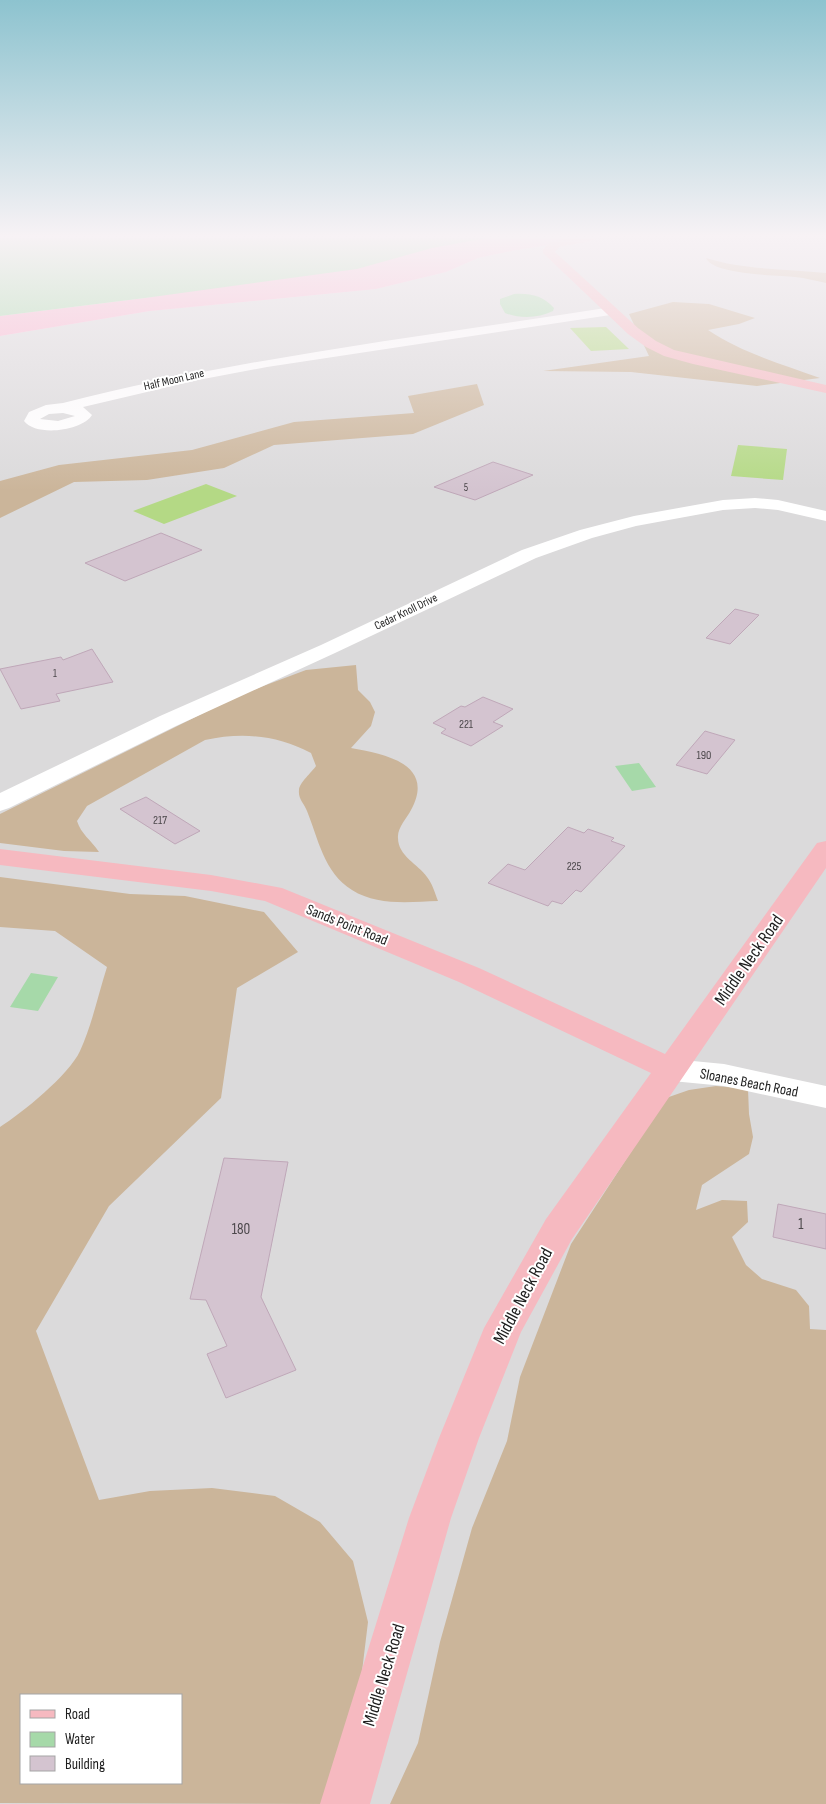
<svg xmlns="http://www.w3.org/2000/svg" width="826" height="1804" viewBox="0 0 826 1804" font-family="'Sofia Sans Condensed',sans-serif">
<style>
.residential{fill:#dbdadb;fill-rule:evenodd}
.forest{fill:#cbb59a;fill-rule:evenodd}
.sand{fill:#fbb4ce}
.pitch{fill:#b4d985}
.water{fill:#a6d9a9}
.building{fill:#d4c4d0;stroke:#bfa7b8}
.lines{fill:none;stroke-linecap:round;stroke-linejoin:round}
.street{fill:#fff;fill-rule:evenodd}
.secondary{fill:#f6b9c0;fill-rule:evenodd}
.labels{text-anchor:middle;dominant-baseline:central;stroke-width:4;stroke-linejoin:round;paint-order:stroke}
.far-number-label{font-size:11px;fill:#4b474a}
.far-street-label{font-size:12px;fill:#1d1d1d;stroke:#fff}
.number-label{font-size:12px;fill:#4b474a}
.street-label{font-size:15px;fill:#1d1d1d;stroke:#fff}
.near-number-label{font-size:15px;fill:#4b474a}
.near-street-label{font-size:18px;fill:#1d1d1d;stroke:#fff}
</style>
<rect width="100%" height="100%" fill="#eee3e9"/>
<path class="residential" d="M591 238H826V1804H0V336L150 311 376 289 446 272 478 258 511 251ZM21 1695H181V1783H21Z"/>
<path class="forest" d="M706 258C744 270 787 269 826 273V283C816 281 806 278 795 277 778 275 713 275 706 258Z
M673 302 709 304 755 318 739 324 708 330C742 353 782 364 820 378L757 386 631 372 543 371 649 356 629 314Z
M477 384 484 405 413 434 274 445 224 468 147 480 74 482 0 518V481L59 465 192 450 294 422 414 413 408 396Z
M356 665 358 690 370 702 375 712 371 726 351 748C385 754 436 764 411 810 407 818 397 828 398 838 398 856 418 864 427 877 432 883 435 893 438 901 409 902 377 906 352 890 324 873 318 838 307 811 304 803 298 799 299 790 299 783 312 772 316 766L311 753C277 735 242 732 205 740L87 806 77 821C81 834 91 840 99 852L64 851 0 843V814L242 694 306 670Z
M0 877 130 894 185 896 264 912 298 952 237 988 221 1098 109 1206 36 1331 99 1500 150 1491 212 1488 275 1496 320 1522 353 1561 368 1622 355 1729 331 1804 0 1803V1127C22 1113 69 1075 80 1051 92 1025 98 995 107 967L55 931 0 927ZM21 1695H181V1783H21Z
M716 1086 748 1089 749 1114 753 1137 749 1154 702 1185 696 1210 722 1200 747 1201 748 1222 732 1237 746 1265 762 1279 796 1290 809 1306 810 1329 826 1330V1804H390L418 1743 440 1642 472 1528 507 1441 520 1377 571 1244 666 1098 689 1090Z"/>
<path class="sand" d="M468 238H591L511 251 478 258 446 272 376 289 150 311 0 336V316L145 298Z"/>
<path class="pitch" d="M606 327 629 349 591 351 570 328Z
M738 445 787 449 783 480 731 476Z
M206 484 237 496 164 524 133 511Z"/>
<path class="water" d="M0 238H487L432 248 357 269 145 298 0 316Z
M514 294C531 293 543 296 554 308L553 311C539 318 520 319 505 313L500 304V299Z
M639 763 656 787 632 791 615 766Z
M31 973 58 977 38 1011 10 1007Z"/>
<path class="building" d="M493 462 533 475 475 500 434 487Z
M161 533 202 550 125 581 85 563Z
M735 609 759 615 730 644 706 638Z
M92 649 113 682 56 694 60 701 21 709 0 669 61 657 63 660Z
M483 697 513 709 493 722 503 726 471 746 441 733 446 729 433 723 461 706 465 707Z
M705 731 735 740 707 774 676 765Z
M146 797 200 831 175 844 120 809Z
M568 827 584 833 588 829 614 838 611 841 625 846 581 892 576 890 562 904 552 901 548 906 488 883 508 864 525 870Z
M224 1158 288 1162 261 1297 296 1370 226 1398 207 1354 227 1346 206 1300 190 1299Z
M778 1204 826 1214V1249L773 1237Z"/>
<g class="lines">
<path class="street" d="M612 307 618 311 617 314 267 367 198 380 83 407 92 415C82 431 36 437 24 421L29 412 46 405 63 403C244 357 427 336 612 307ZM63 413 75 416 58 421 40 419 49 414Z
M755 498 778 500 826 511V521L778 510 755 508 723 510 636 526 592 538 536 558 335 653 176 726 9 808 0 811V793L160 716 321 645 522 550 580 530 634 516 723 500Z
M672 1059 724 1064 826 1086V1108L724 1086 672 1081 661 1078 656 1070 661 1062Z"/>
<path class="secondary" d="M569 238H596L591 241 559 247 555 252 638 328 656 341 674 350 826 385V393L693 364 664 356 646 347 628 334 543 253V249L551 242Z
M826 841V868L572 1239 521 1332 479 1438 451 1518 370 1804H320L409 1518 439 1438 484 1328 546 1219 651 1073 459 982 265 901 211 891 0 865V849L211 875 282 888 479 968 665 1054 817 843Z"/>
</g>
<linearGradient id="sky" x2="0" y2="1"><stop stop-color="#8dc3cf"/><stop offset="0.48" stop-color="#f7f2f5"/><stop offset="1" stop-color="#f7f2f5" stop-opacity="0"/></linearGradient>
<rect width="826" height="491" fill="url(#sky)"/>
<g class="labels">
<g class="far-number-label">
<text x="466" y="487">5</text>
<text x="55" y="673">1</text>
</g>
<g class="far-street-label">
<text transform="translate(174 380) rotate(-13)">Half Moon Lane</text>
<text transform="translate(406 612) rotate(-26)">Cedar Knoll Drive</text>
</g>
<g class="number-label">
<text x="466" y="724">221</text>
<text x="704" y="755">190</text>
<text x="160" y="820">217</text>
<text x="574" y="866">225</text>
</g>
<g class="street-label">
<text transform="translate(347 925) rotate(22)">Sands Point Road</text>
<text transform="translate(749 1083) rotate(11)">Sloanes Beach Road</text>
</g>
<g class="near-number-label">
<text x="801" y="1224">1</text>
<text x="241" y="1229">180</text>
</g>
<g class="near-street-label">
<text transform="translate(749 960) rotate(-55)">Middle Neck Road</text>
<text transform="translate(523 1296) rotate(-62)">Middle Neck Road</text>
<text transform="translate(384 1675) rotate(-73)">Middle Neck Road</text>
</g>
</g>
<rect x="20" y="1694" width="162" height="90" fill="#ffffff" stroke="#a5a5a5"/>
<rect x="30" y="1710" width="25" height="8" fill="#f6b9c0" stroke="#a5a5a5"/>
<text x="65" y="1719" font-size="15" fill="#1d1d1d">Road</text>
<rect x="30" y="1732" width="25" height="15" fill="#a6d9a9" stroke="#a5a5a5"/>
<text x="65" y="1744" font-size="15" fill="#1d1d1d">Water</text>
<rect x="30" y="1756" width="25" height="15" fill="#d4c4d0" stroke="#a5a5a5"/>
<text x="65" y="1769" font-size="15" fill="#1d1d1d">Building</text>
</svg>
